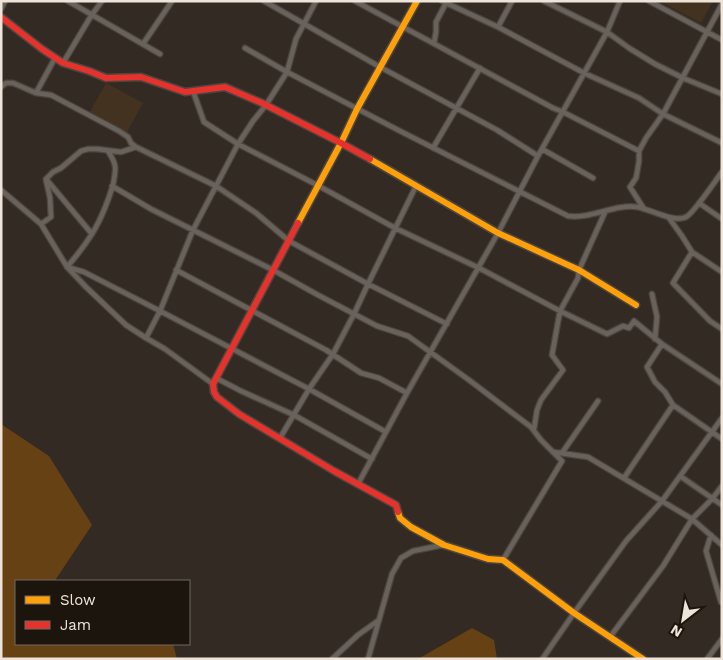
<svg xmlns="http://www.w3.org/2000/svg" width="723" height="660" viewBox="0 0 723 660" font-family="'Work Sans',sans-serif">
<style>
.built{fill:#43321f}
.green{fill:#664113}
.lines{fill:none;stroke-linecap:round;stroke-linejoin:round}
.street-casing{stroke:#4c463e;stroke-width:7}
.slow-casing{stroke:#4c463e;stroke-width:9}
.jam-casing{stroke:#4c463e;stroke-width:9}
.street{stroke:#69625c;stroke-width:4.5}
.slow{stroke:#ff9f0a;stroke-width:6}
.jam{stroke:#e5322d;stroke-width:6}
</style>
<rect width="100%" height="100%" fill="#332b23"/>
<path class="built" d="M660 1H713L701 23Z
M106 83 143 103 127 132 90 112Z"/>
<path class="green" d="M1 424 49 456 92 525 56 579V581H16V644H173L177 659H1Z
M472 628 494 640 497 659H418Z"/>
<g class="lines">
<g class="street-casing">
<path id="street" d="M68 1 160 54
M264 1 380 67 497 130 538 156
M355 1 553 108 563 112 639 151
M442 1 498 27 584 73 639 98 663 114 722 143
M544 1 607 32 629 48 655 64 683 78 722 94
M649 1 722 40
M1 9 5 1
M498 27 512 1
M434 43 436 32V22L446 3
M143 44 172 1
M245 48 287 72 398 130 568 216C592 219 614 204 637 207 650 209 674 223 686 217 694 213 715 181 722 172
M63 63 91 16 102 1
M1 87 6 83H13L36 93 51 95 119 131 128 137 131 143 136 147
M193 91 204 122 238 144 317 185 395 228 479 268 560 311 607 334 623 326 629 328 634 321 662 344 722 384
M36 93 55 58
M433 148 480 68
M542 149 593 178
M46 179 53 172 61 168 81 151 88 149H97L121 152 136 147 216 186 256 213 289 241 368 284 447 324
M46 179 92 234
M112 186 151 209 273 270 318 295 377 326 408 336 469 380 531 427 541 440 562 461 503 560
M1 190 41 224 67 267 86 287 126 325 146 338 165 349 213 384
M699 203 722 219
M644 209 630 187 636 178 637 173 639 161V151L646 138 663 114 722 4
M669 218 682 236 692 252 673 283 710 321 722 329
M41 224 51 217 50 198 46 180
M692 252 722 272
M67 267 84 272 160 311 309 389 386 432
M67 267C91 239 102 221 113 185 114 179 116 172 115 166 114 160 111 156 108 151
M176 270 326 350 361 373 379 378 407 393
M652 294 657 317 655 339
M146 338 160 311 193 230 238 144 253 121 266 105 287 72 296 39 316 1
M662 344 647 367 655 382 665 392 673 405 722 439
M216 378 241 391 294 415 372 459
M534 429 537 410 541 400 563 370 552 355 560 311 578 278 579 270 605 212
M280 438 309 389 333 354 354 314 368 284 416 186
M553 452 588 457 692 519 722 545
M562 453 598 401
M680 476 722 505
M624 478 673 405
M358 484 407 393 498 233 538 156 607 32 620 1
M711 535 706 551 721 602
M610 637 663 566 692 519 712 499 722 486
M543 658 574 613 626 541 662 501 722 418
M332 659 358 635 379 620
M368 659 392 574 401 558 413 551 443 545
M707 659 722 639"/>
</g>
<g class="slow-casing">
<path id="slow" d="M370 159 498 233 579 270 636 305
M298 223 342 141 357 109 417 1
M398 512 400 518 411 527 444 545 488 559 503 560 574 613 643 659"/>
</g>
<g class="jam-casing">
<path id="jam" d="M1 17 42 49 63 63 89 71 106 78 141 77 185 92 225 87 262 103 341 143 370 159
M298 223 213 384 214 392 217 397 239 414 334 471 396 505 398 512"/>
</g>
<use href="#street" class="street"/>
<use href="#slow" class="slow"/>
<use href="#jam" class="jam"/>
</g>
<rect width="723" height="660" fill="none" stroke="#eee4da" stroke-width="5"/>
<rect x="15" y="580" width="175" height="65" fill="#1c150e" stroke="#706860"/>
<rect x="25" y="596" width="25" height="8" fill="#ff9f0a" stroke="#706860"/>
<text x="60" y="605" font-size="15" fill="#eee4da">Slow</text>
<rect x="25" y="621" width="25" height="8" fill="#e5322d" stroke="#706860"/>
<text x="60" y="630" font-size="15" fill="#eee4da">Jam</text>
<g transform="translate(683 620) rotate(211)" stroke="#1c150e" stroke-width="4" paint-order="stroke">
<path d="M0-4L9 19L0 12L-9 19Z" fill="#eee4da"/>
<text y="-8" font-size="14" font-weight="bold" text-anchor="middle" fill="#eee4da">N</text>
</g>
</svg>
